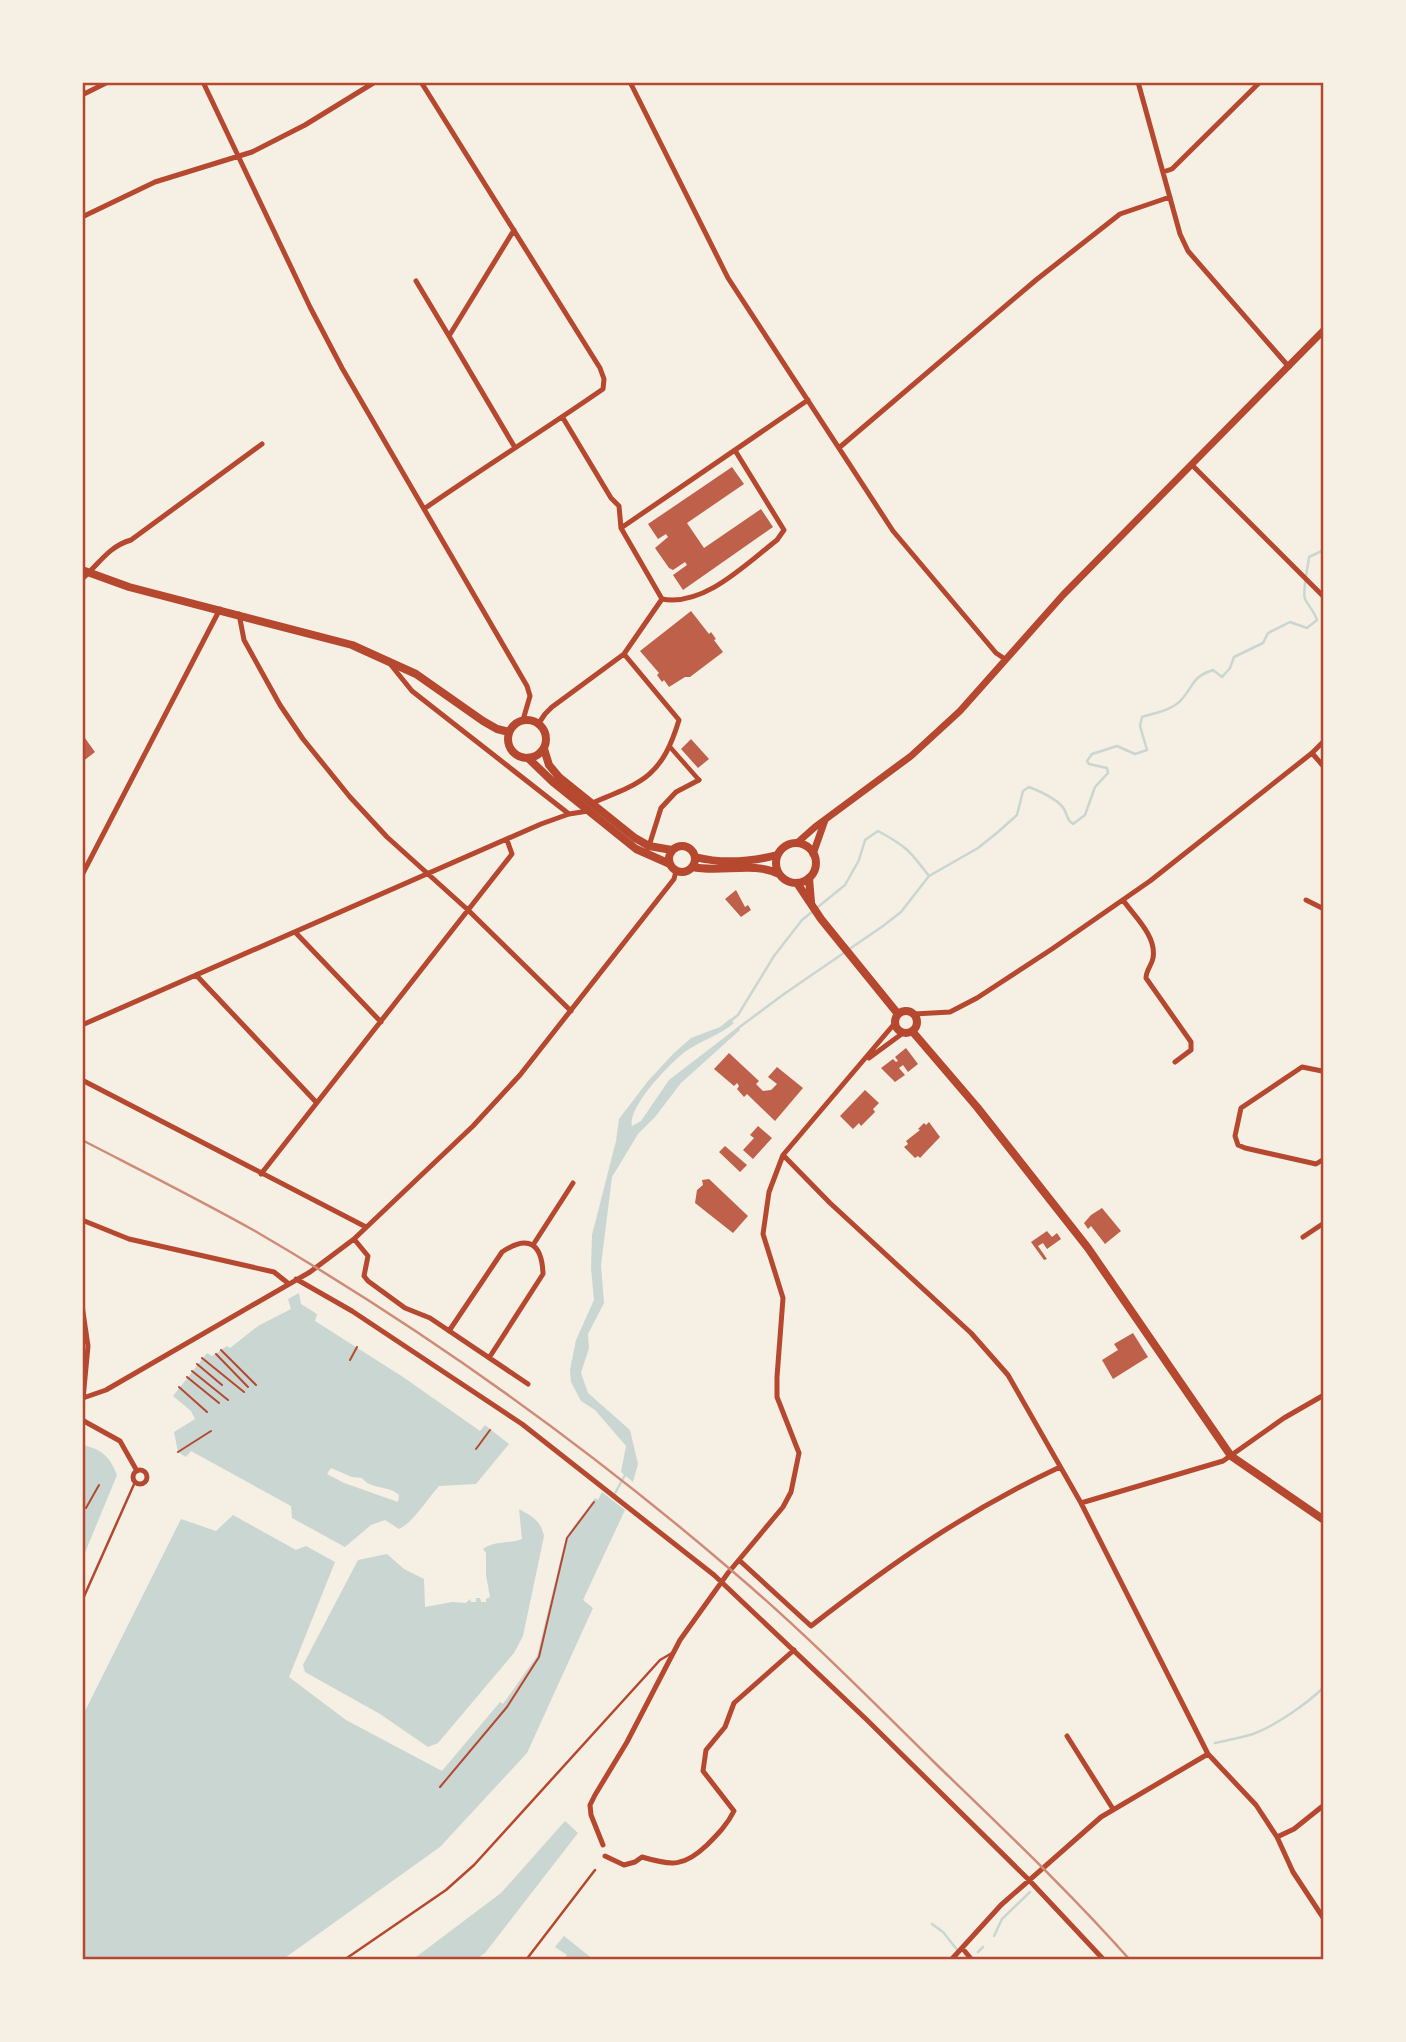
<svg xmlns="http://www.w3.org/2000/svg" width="1406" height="2042" viewBox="0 0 1406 2042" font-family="'Titillium Web',sans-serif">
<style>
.water{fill:#c9d6d2;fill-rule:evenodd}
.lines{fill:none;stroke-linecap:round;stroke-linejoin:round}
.stream{stroke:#c9d6d2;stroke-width:2.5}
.building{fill:#bf614a}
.path{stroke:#b5482f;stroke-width:2}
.service{stroke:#b5482f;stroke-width:2.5}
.pedestrian{stroke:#b5482f;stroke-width:4.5}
.minor{stroke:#b5482f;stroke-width:5}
.tertiary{stroke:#b5482f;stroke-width:7}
.secondary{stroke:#b5482f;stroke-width:8}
.rail{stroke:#cf8b77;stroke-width:2.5}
.neatline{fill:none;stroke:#b5482f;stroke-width:2.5}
</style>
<rect width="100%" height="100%" fill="#f6efe4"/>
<path class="water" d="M730 1019 734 1023C720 1035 702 1040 686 1051 671 1062 627 1107 632 1126L641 1121 669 1080 738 1027 740 1030 681 1083 655 1117 638 1134 612 1177 601 1265 604 1303 588 1334 589 1348 581 1373 588 1393 630 1430 638 1464 633 1482 621 1472 626 1446 595 1410 581 1401 571 1382 570 1370 576 1340 594 1300 591 1268 592 1235 616 1141 619 1119 648 1081 673 1054 691 1038 720 1027Z
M299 1293 301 1304 317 1314 315 1321 403 1377 480 1431 485 1425 509 1444 476 1484 439 1486C427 1499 414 1522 399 1529L385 1520 371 1525 345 1547 292 1518 291 1506 191 1451 186 1457 178 1452 174 1432 195 1419 191 1411 173 1396 207 1353 212 1356 227 1346 230 1348 258 1326 291 1309 288 1299ZM331 1468 352 1477 362 1478C371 1490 389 1485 399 1495L398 1502 344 1483 327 1474Z
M82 1445C102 1449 110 1457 117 1475L82 1560Z
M602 1492 625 1510 583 1600 593 1608 527 1753 440 1847 282 1960H82V1717L181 1519 216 1531 233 1515 296 1550 306 1546 335 1562 289 1677 346 1720 442 1771 500 1702 503 1704 537 1656 566 1537 595 1498 598 1500Z
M519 1509C532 1516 541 1521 544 1536L523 1636 514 1653 438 1743 428 1747 380 1714 305 1672 303 1665 358 1560 387 1554 404 1569 424 1579 425 1607 452 1602 466 1603 470 1599 471 1602H476V1598H480L481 1602H486V1599L490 1597 486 1575V1553L483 1549C495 1540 510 1544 522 1539Z
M565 1821 578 1833 485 1953 475 1960H412L501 1893Z
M564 1936 594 1960H564L567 1955 555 1947Z"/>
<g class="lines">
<path class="stream" d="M730 1021 738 1015 774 956 802 920 845 885 859 860 865 840 878 831C906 846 910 851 929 876
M737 1029 784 994 883 926 901 912 929 876 978 848 998 832 1017 815 1023 791 1029 787C1039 791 1058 799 1064 809 1068 816 1066 819 1073 824L1085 815 1095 787 1108 773 1107 768 1089 764 1087 761 1092 754 1117 746 1135 754 1147 750 1140 726 1142 717C1155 713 1173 710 1182 699 1195 684 1192 677 1213 670L1222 677 1230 668 1234 657 1263 643 1268 633 1290 622 1307 628 1317 620C1314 611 1309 607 1305 599 1302 592 1308 567 1309 557L1324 550
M613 1497 625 1475
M1215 1743C1227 1740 1241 1738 1253 1734 1275 1726 1308 1703 1324 1687
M932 1924 943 1932 959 1952
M994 1936 1002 1919 1030 1892
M978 1952 983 1947"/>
</g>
<path class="building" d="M732 467 744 484 687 523 704 548 761 509 773 527 683 590 673 575 687 565 685 562 673 570 669 568 655 548 668 537 666 534 658 539 648 524Z
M691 611 709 634 711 632 716 639 714 640 723 652 690 677H685L669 687 664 680 662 682 657 675 659 673 640 651Z
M82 734 95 752 82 762Z
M691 739 709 759 698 768 681 749Z
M736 890 745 907 748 905 751 910 741 917 725 899Z
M906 1048 918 1064 908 1072 903 1065 899 1068 905 1075 895 1082 881 1068 893 1059 896 1062 898 1061 895 1057Z
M729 1053 759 1081 756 1084 763 1091 771 1090 777 1084 768 1077 777 1067 803 1088 775 1121 747 1094 744 1097 737 1089 739 1086 737 1083 734 1086 714 1069Z
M865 1090 879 1103 873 1109 875 1112 861 1126 859 1123 853 1129 840 1116Z
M929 1122 940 1137 920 1158 918 1156 915 1158 904 1147 908 1144 906 1141 920 1130 918 1129 924 1123 926 1125Z
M758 1126 772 1138 753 1159 743 1150 754 1138 750 1135Z
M725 1146 747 1165 740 1172 719 1152Z
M709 1179 748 1216 733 1233 695 1203 697 1190 703 1185 702 1180Z
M1102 1208 1121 1231 1105 1244 1091 1226 1088 1229 1084 1223 1091 1215Z
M1047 1231 1052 1237 1057 1233 1061 1239 1047 1249 1043 1243 1038 1246 1047 1259 1044 1260 1031 1242Z
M1133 1333 1148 1357 1113 1379 1102 1360 1118 1350 1114 1344Z"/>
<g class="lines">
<path class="path" d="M221 1350 256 1385
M216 1354 248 1387
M202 1358 244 1392
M350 1360 357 1347
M197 1364 222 1385
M192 1371 228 1400
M187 1377 219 1403
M179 1387 207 1412
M476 1449 490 1430
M178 1452 211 1431
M86 1508 99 1485
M440 1787 507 1707 539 1657 567 1538 594 1502"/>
<path class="service" d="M82 1601 135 1482
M344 1960 446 1890 474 1865 660 1660 672 1653
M526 1960 595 1870"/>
<path class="pedestrian" d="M670 747 699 780"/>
<path class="minor" d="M203 82 310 307 342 368 527 686 530 696 523 720
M421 82 600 368 604 379 603 389C544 430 483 468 424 509
M630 82 728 278 893 531 996 653 1005 659
M1138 82 1180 234 1188 251 1289 367
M82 95 108 82
M1163 172 1172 169 1260 82
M82 217 155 182 252 152 305 125 375 82
M514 230 449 336 514 446
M416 281 449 336
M840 447 1036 280 1120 214 1170 197
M1191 464 1324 597
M621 528 808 400
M82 579C98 565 109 546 131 540L262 444
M662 599C704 607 746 564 777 540L784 530 736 452
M239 614 244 640 280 705 303 739 350 797 387 837 468 910 571 1011
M391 665 412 691 569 814
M539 723 545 714 552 707 624 654 662 599 621 528 619 506 611 498 563 418
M1312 753 1324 767
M592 803C644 782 662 776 679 720L624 654
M649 846 661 808 676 792 699 780
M82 875 220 609
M1123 900C1134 916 1157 936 1153 958 1152 965 1146 970 1146 978L1191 1042V1050L1175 1062
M1306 900 1324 909
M295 932 381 1022
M196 975 316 1102
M914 1014 950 1012 977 998 1052 949 1150 881 1312 753 1324 741
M82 1025 541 824 569 814 588 811
M869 1058 903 1033
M1324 1073 1322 1071 1302 1067 1241 1108 1235 1136 1238 1145 1245 1148 1316 1164 1324 1159
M82 1080 366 1227
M783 1155 830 1203 971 1333 1008 1375 1081 1503 1208 1754
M261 1174 512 854 507 840
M82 1220 129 1239 274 1272 289 1284
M1303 1237 1324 1223
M354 1239 368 1256 364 1276 368 1281 405 1308 430 1318 528 1384
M533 1245 573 1183
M296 1279 352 1311 522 1424 714 1575 867 1720 1029 1880 1104 1960
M82 1305 88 1346 83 1399
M449 1331 502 1252C529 1234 542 1244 543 1274L489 1358
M83 1398 106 1390 310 1272 354 1239 473 1126 520 1075 674 879 676 871
M82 1420 120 1441 137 1471
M133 1477a7 7 0 1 1 14 0a7 7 0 1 1-14 0Z
M1081 1503 1223 1461 1284 1418 1324 1395
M739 1560 811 1626C892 1563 966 1511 1060 1467
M1067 1736 1113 1809
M1277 1837 1293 1872 1324 1919
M603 1845 591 1815 590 1805 595 1795 627 1742 680 1640 728 1573 783 1507 791 1492 799 1453 777 1397V1377L783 1298 763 1234 769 1192 783 1155 895 1023
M605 1856 624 1865 635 1862 642 1857C672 1866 684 1867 707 1845 718 1834 727 1825 734 1811L703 1771 706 1750 725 1727 734 1703 794 1650
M963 1949 972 1960
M951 1960 1001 1905 1101 1817 1208 1754 1256 1805 1277 1837 1294 1829 1324 1805"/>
<path class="tertiary" d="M797 843 815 827 911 756 960 711 1063 595 1324 330
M813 854 825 820"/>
<path class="secondary" d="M82 570 129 587 352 645 416 674 483 721 497 729 509 732
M508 739a19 19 0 1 1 38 0a19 19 0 1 1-38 0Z
M544 749 549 765 559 777 635 838 649 846 672 850
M528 758 554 783 636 849 670 864
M776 863a20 20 0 1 1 40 0a20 20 0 1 1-40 0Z
M669 859a13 13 0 1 1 26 0a13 13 0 1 1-26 0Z
M695 857C722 864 750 862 777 855
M692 867C721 873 754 861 779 874
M809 878 811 902
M797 883 821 919 898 1014
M895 1022a11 11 0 1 1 22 0a11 11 0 1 1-22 0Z
M912 1031 977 1107 1088 1248 1231 1456 1324 1520"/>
<path class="rail" d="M82 1140C140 1170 198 1199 255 1231 423 1329 583 1443 731 1570 803 1631 869 1698 936 1764 1002 1828 1069 1891 1130 1960"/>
</g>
<rect width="1406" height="2042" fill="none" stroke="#f6efe4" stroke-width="168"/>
<rect x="84" y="84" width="1238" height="1874" class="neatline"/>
</svg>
